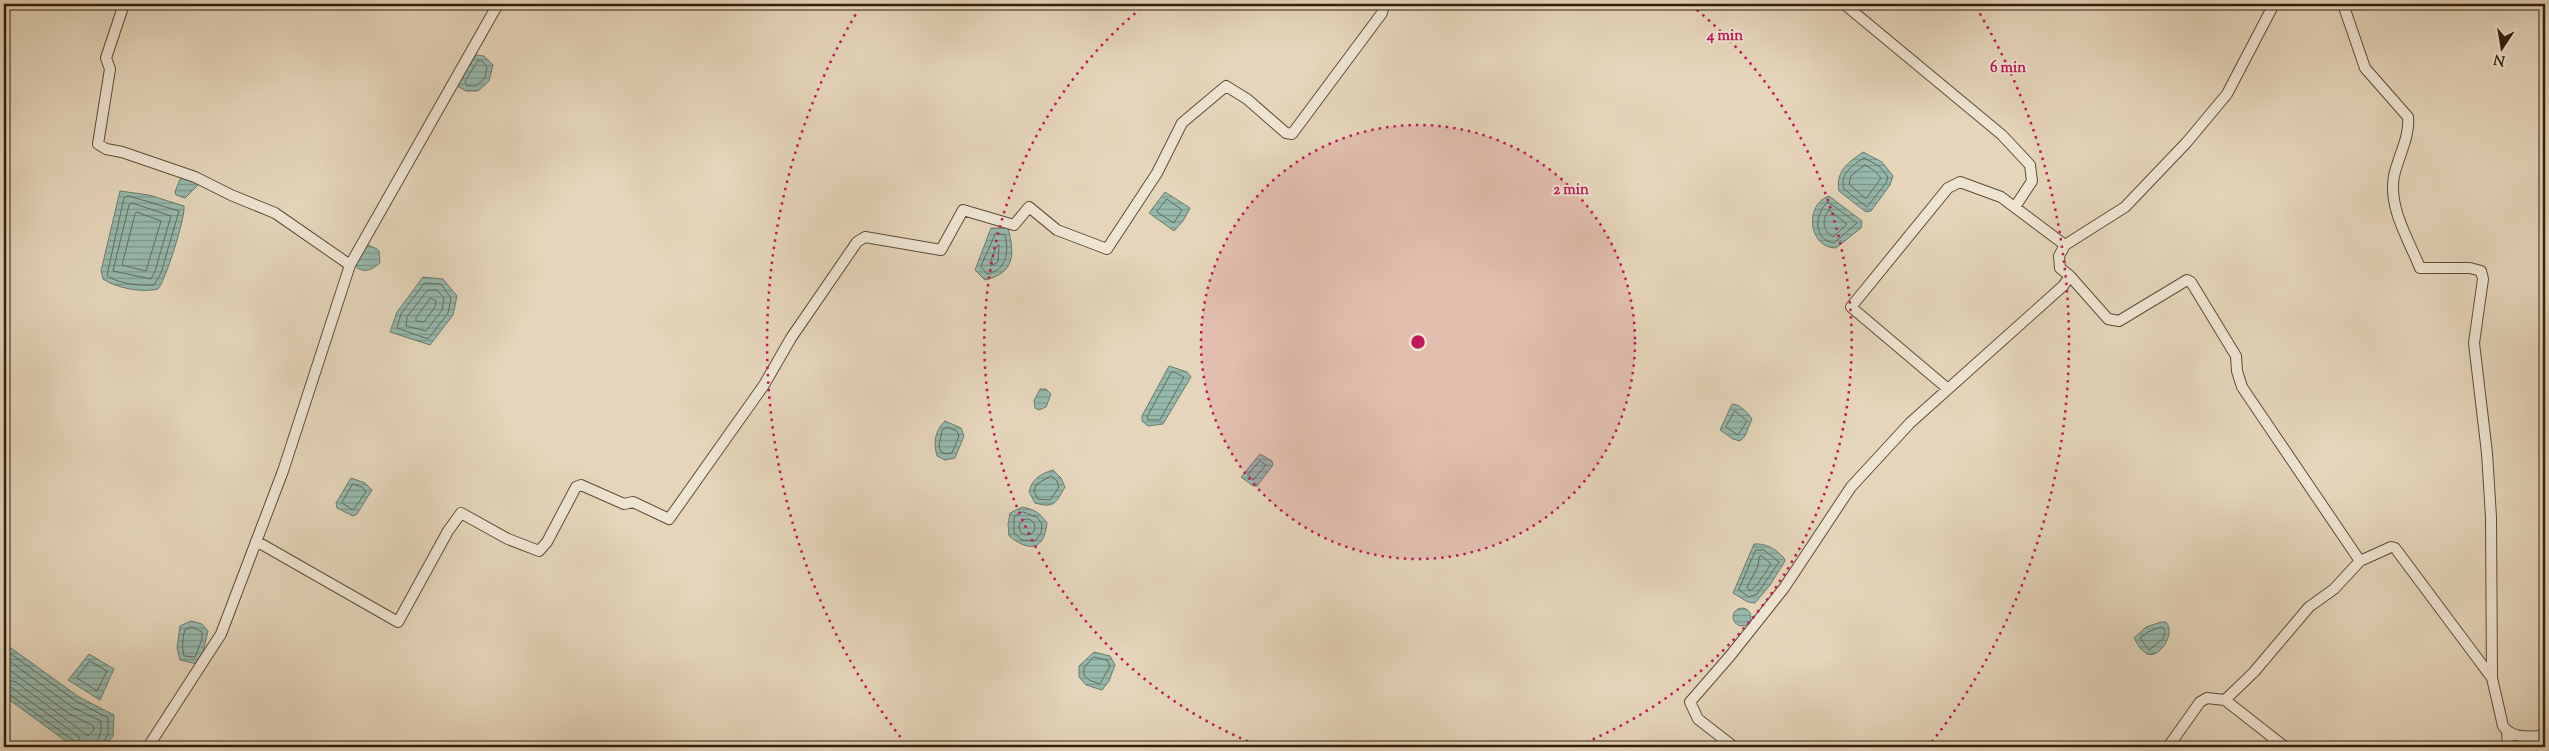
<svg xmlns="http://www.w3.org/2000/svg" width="2549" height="751" viewBox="0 0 2549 751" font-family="'Sorts Mill Goudy',serif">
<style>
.water{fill:url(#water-rules);stroke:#6e7b6c}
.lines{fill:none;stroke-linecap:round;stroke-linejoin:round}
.shore{stroke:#646c5c;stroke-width:1}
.minor-casing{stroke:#5e4c36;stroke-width:12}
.minor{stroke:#eee4d2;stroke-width:10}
.ring{fill:none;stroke:#c2185b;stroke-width:2.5;stroke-dasharray:2.5 5}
.centre{fill:#c2185b;stroke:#eee4d2;stroke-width:2.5}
.ring-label{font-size:15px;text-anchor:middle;font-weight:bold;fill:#c2185b;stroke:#eee4d2;stroke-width:4;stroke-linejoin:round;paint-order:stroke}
</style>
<defs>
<pattern id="water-rules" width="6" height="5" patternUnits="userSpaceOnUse" patternTransform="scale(1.25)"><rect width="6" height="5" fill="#96b9ae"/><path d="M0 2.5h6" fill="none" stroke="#7b968c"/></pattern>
</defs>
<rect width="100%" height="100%" fill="#e5d5ba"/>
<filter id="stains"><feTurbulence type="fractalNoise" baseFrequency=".004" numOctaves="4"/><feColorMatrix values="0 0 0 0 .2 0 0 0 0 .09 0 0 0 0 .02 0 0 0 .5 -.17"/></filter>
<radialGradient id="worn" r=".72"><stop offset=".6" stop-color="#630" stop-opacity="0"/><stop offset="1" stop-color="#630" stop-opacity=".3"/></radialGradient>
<path class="water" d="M476 55 484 56 493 65 489 81 478 91H466L457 86Z
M1863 152 1882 162 1893 176 1890 185 1871 211 1866 212 1839 191C1835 171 1849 162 1863 152Z
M185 177 199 184 185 198 176 195 175 192 180 179Z
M120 191 149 195 184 206C186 216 165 282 158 289 142 293 116 288 103 279L101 271Z
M1165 192 1190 208 1183 221 1174 231 1149 213Z
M1829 196 1862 221 1861 228 1836 248C1808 248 1804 204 1829 196Z
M991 228H1008C1015 254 1015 273 985 280L975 270Z
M366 244 377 249 379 251 380 263C372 270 364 274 355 266Z
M423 277 443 279 457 296 453 315 430 345 390 332 397 312Z
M1169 366 1187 372 1191 377 1163 424 1148 426 1142 421V416Z
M1040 389H1046L1051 394 1046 407 1039 410 1035 408 1034 401Z
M1732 404C1740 404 1748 413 1752 419L1745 436 1740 441 1733 439 1720 430Z
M945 421 961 428 964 436 955 458 945 460 937 456C933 442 935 431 945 421Z
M1260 454 1272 461 1273 465 1257 486H1253L1241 477Z
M1053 470 1061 478 1065 487C1056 502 1055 509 1035 503L1029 492C1032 479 1040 474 1053 470Z
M351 478 365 483 372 490 357 514 353 516 337 508 336 503Z
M1022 507C1034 509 1040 513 1047 523 1044 551 1029 552 1009 536L1008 524 1010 513Z
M1754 544C1766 543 1776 549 1784 558L1785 561 1770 585 1755 603 1748 602 1733 593Z
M1733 617a9 9 0 1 1 18 0a9 9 0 1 1-18 0Z
M191 621 202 624 208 631 203 652 197 664 180 660 177 648 180 626Z
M2161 622H2166C2176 633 2160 659 2147 654L2140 648 2134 638 2146 627Z
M4 643 79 697 114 715 113 736 105 747H74L4 696Z
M1094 652 1110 656 1115 665 1109 681 1102 690 1086 685 1079 677V666Z
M89 654 114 669 100 700 68 680Z
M2523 739H2545V747H2518L2520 741Z"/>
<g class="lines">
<path class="shore" d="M478 61H482L487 67 485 78 476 86H467L465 82Z
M1864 158 1879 166 1888 177 1886 183 1867 207 1844 189C1839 174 1853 165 1864 158Z
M1865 165 1875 171 1881 178 1866 199 1849 184 1851 176Z
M129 196 179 211 161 273 154 285C142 286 116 284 107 275L124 198Z
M1167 199 1182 210 1174 223 1157 212Z
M1828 202 1857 223 1834 243C1813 240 1814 213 1828 202Z
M132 203 171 216 155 271 151 279 113 271 129 205Z
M1829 210 1847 224 1833 237C1823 231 1821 219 1829 210Z
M137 212 161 221 146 271 122 265 135 214Z
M996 233 1005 235C1009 252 1007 270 987 274L981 267Z
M999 245 998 262 991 266 990 263 996 247Z
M425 283 441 284 451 298 448 313 428 339 397 328 401 314Z
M428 290H437L444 298 442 310 426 331 406 326 407 317Z
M431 298 436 301 435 307 424 322 416 321V318Z
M1174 372 1184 377 1160 420H1148L1147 417 1171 373Z
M1735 411 1747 421 1738 435 1726 427Z
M947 427 957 431 959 436 952 453 946 454 941 452 939 446 942 431Z
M1260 461 1266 465 1253 480 1248 475Z
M1051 476 1057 481 1059 487 1050 500 1038 499 1034 492 1036 485Z
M353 484 362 487 366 492 353 510 342 503Z
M1023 512 1037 517 1042 524 1041 533 1035 541 1022 540 1014 533V517Z
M1019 527a8 8 0 1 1 16 0a8 8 0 1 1-16 0Z
M1756 550H1764L1779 562 1757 594 1749 597 1739 590Z
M1762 556 1771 564 1757 585 1750 591 1747 587 1758 566 1759 557Z
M192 627 202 632V639L195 657 184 656C182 647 182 639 185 630Z
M2162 627 2165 631 2163 639 2149 650 2140 638 2148 632Z
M4 649 76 701 108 718V734L101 747
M4 657 72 707 101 721V732L95 747
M1094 657 1107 660 1110 666 1100 684 1089 680 1084 675V668Z
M90 661 107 671 97 691 77 678Z
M4 666 68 713 93 726 94 730 88 736 16 682 4 679
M4 686 12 688 78 736 83 747
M4 693 9 694 74 741 76 747"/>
<g class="minor-casing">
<path id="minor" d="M124 4 106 58 110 69 98 144 106 149 122 152 195 177 231 195 275 213 350 265
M1844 4 2002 135 2030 165 2032 181 2015 207
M2343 4 2365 68 2408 117C2410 137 2398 157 2394 176 2388 208 2409 240 2420 268H2470L2481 271 2483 279 2474 343 2487 453 2491 517 2492 678 2503 726C2513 740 2530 736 2545 736
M2070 276 2108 319 2119 321 2187 280 2191 282 2236 356 2237 371 2242 387 2360 561 2391 547 2395 548 2492 678
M1948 389 1851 307 1948 188 1960 182 2001 197 2065 245
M256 541 398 622 448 531 461 513 508 539 539 551 547 542 576 487 581 485 624 504 633 502 669 519 764 385 791 338 857 242 865 237 941 250 963 210 1014 225 1029 207 1057 230 1107 249 1157 173 1182 123 1226 86 1247 99 1286 133 1292 134 1382 13 1384 4
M2225 700 2285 747
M2507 731 2508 747
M148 747 221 634 283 471 350 265 498 4
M1734 747 1698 719 1690 702 1730 656 1784 588 1851 487 1910 423 2063 286 2070 276 2060 268 2059 256 2065 245 2125 207 2187 142 2227 94 2274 4
M2168 747 2200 702 2207 698 2225 700 2254 672 2309 607 2334 589 2360 561"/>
</g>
<use href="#minor" class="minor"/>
</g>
<circle cx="1418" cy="342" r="217" fill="#c2185b" fill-opacity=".12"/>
<g class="ring">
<circle cx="1418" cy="342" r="217"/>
<path d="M1262 747A434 434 0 0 1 1145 5M1691 5A434 434 0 0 1 1574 747"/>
<path d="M905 743A651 651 0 0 1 860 7M1976 7A651 651 0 0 1 1931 743"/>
</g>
<circle cx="1418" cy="342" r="8" class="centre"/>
<g class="ring-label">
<text x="1725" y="40">4 min</text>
<text x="2008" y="72">6 min</text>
<text x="1571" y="194">2 min</text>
</g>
<rect width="2549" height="751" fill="none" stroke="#e5d5ba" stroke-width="20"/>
<rect x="5" y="5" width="2539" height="741" fill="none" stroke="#311f0a" stroke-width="2.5"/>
<rect x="10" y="10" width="2529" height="731" fill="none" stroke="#311f0a"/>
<g transform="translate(2502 48) rotate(192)" stroke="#eee4d2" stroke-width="4" paint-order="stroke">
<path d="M0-4L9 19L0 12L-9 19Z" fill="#311f0a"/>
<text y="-8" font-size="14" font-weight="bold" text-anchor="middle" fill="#311f0a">N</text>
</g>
<rect width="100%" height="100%" filter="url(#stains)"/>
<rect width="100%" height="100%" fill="url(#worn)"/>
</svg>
